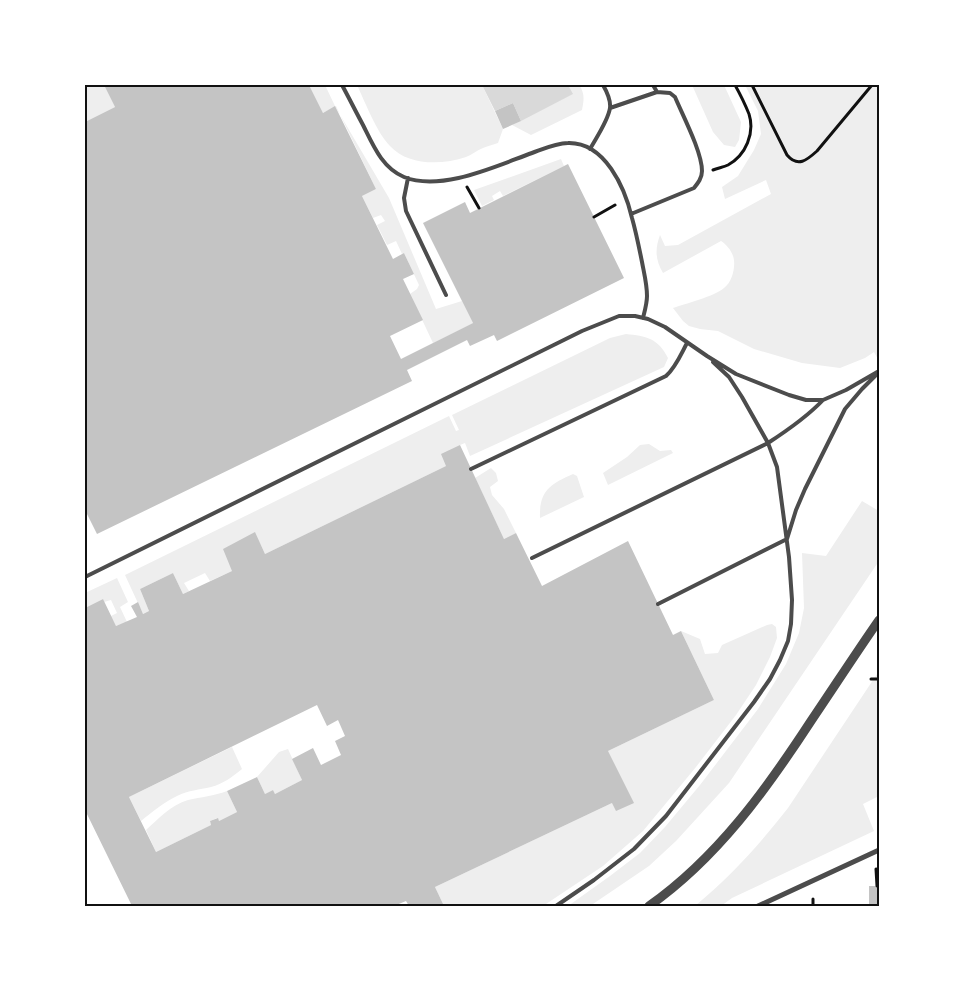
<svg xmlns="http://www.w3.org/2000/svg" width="964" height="991" viewBox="0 0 964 991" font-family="Quicksand,sans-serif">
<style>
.green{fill:#eee}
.water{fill:#d9d9d9}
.building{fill:#c4c4c4;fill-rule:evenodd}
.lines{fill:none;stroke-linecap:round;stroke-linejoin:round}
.path{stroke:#111;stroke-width:3}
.service{stroke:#4c4c4c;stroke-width:4}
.minor{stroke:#4c4c4c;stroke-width:5}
.tertiary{stroke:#4c4c4c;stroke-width:9}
.neatline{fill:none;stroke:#111;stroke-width:2}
</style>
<rect width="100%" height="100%" fill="#fff"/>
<path class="green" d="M85 85H104L115 107 85 122Z
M309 85H325L335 106 389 198 436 309 462 301 473 323 433 343 410 294 417 289 419 285 404 253 402 254 396 241 387 245 377 225 385 221 381 215 373 218 362 196 376 189 336 106 323 113Z
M357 85H482L503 129 498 143C493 145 487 146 483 148 477 150 472 155 466 157 442 165 408 166 390 146 377 133 365 102 357 85Z
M568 85H579C585 93 584 100 582 110L531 135 512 125 572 94Z
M692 85H724L741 122 739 140 735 147 724 145 713 132Z
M745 85H879V361L874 352 865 358 840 368 802 363 754 349 718 331 700 329 689 326 683 321 673 308C685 304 715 296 724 288 732 282 735 269 734 260 733 252 727 245 721 241L663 273C655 259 655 249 660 235L665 246 678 245 771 194 766 180 725 199 722 187 738 176 754 150 761 134 758 111Z
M561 159 564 166 503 196 500 191 492 196 494 200 482 206 474 190Z
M626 334C646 336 658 338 668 358L664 367 470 456 465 443 460 445 446 466 265 554 255 533 232 571 210 581 205 573 184 583 189 591 183 594 173 573 140 589 149 611 143 614 125 575 449 416 456 431 459 430 452 415 610 338Z
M649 444 660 451 671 450 673 453 608 485 603 473 627 457 640 445Z
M491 468 496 473 498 481 490 487 492 495 504 509 516 533 504 539 475 478Z
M573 474 577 476 584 497 540 518C539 491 550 484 573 474Z
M862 501 879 511V561L729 783 676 841 649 866 590 906H568L610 876 640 853 665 827 700 785 758 709 786 664 799 633 804 608 802 553 826 556Z
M117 578 128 602 120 607 127 622 116 626 111 616 117 613 111 600 104 602 103 599 85 608V593Z
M772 624 776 627 777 638 770 657 756 685 736 715 696 767 643 831 603 866 543 906H444L435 887 612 803 608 751 714 700 681 631 700 639 705 654 718 653 722 645 767 625Z
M879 671V796L863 804 874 831 732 898 721 906H695C730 877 760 844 788 808Z
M232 747 242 769C232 777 223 784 211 787 199 790 189 790 177 796 164 802 152 812 141 821L129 797Z
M288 749 302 780 275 794 273 790 265 794 257 777 279 752Z
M227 791 237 812 219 821 217 818 210 821 211 825 156 852 146 830C158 819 171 805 188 800 201 797 214 796 227 791Z"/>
<path class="water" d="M482 85H568L573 94 521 121 513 103 495 111Z"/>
<path class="building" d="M104 85H309L323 113 335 106 376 189 362 196 393 259 404 253 414 274 403 279 423 320 390 336 401 359 473 323 423 223 465 202 470 213 568 164 624 278 497 341 494 335 470 346 467 340 407 370 412 381 97 534 85 510V122L115 107Z
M513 103 521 121 503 129 495 111Z
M460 445 504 539 516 533 542 586 628 541 673 635 681 631 714 700 608 751 634 803 616 811 612 803 435 887 444 906H409L406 901 394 906H132L85 810V608L103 599 116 626 137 617 131 606 138 602 143 614 149 611 140 589 173 573 183 594 232 571 223 549 255 532 265 554 446 466 441 454ZM317 705 327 726 338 720 345 736 335 741 341 755 321 765 313 748 292 759 302 780 275 794 273 790 265 794 257 777 227 791 237 812 219 821 218 818 210 821 211 825 156 852 129 797Z
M869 886H879V906H869Z"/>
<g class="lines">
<path class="path" d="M752 85 787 155C798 168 807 160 817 151L872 85
M713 170C718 168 724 167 728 165 746 155 755 133 749 114 745 104 740 94 735 85
M467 187 479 208
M594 217 615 205
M871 679H879
M876 869 877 886
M813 899V906"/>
<path class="service" d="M342 85C349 98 356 112 363 125 373 145 382 168 404 177 441 192 496 166 532 153 543 149 556 143 568 143 605 142 625 188 632 218 636 232 639 247 642 262 644 273 647 284 647 296 647 303 645 310 643 318
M653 85 657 92
M610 108 657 92 670 93 675 97C683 116 702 152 702 171 702 178 698 183 694 188L631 214
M590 149C596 138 608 121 610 108 611 100 607 92 603 85
M408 178 404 198 406 211 446 295
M471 469 666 376C676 367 681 354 687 343
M532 558 768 443C788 430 807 417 823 400
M85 577 582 331 619 316H635L648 319 665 327 707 356 736 374 789 395 806 400H823L846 390 879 371
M658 604 787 539 796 510 805 489 845 409 862 389 878 373
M556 906 594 880 634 849 666 816 754 702 770 679 780 660 788 641 791 624 792 600 789 557 777 467 768 443 742 397 729 377 713 362"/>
<path class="minor" d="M758 906 879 850"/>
<path class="tertiary" d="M649 906C717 858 766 790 811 721 834 687 856 653 879 620"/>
</g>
<rect width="964" height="991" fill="none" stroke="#ffffff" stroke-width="172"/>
<rect x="86" y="86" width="792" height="819" class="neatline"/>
</svg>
